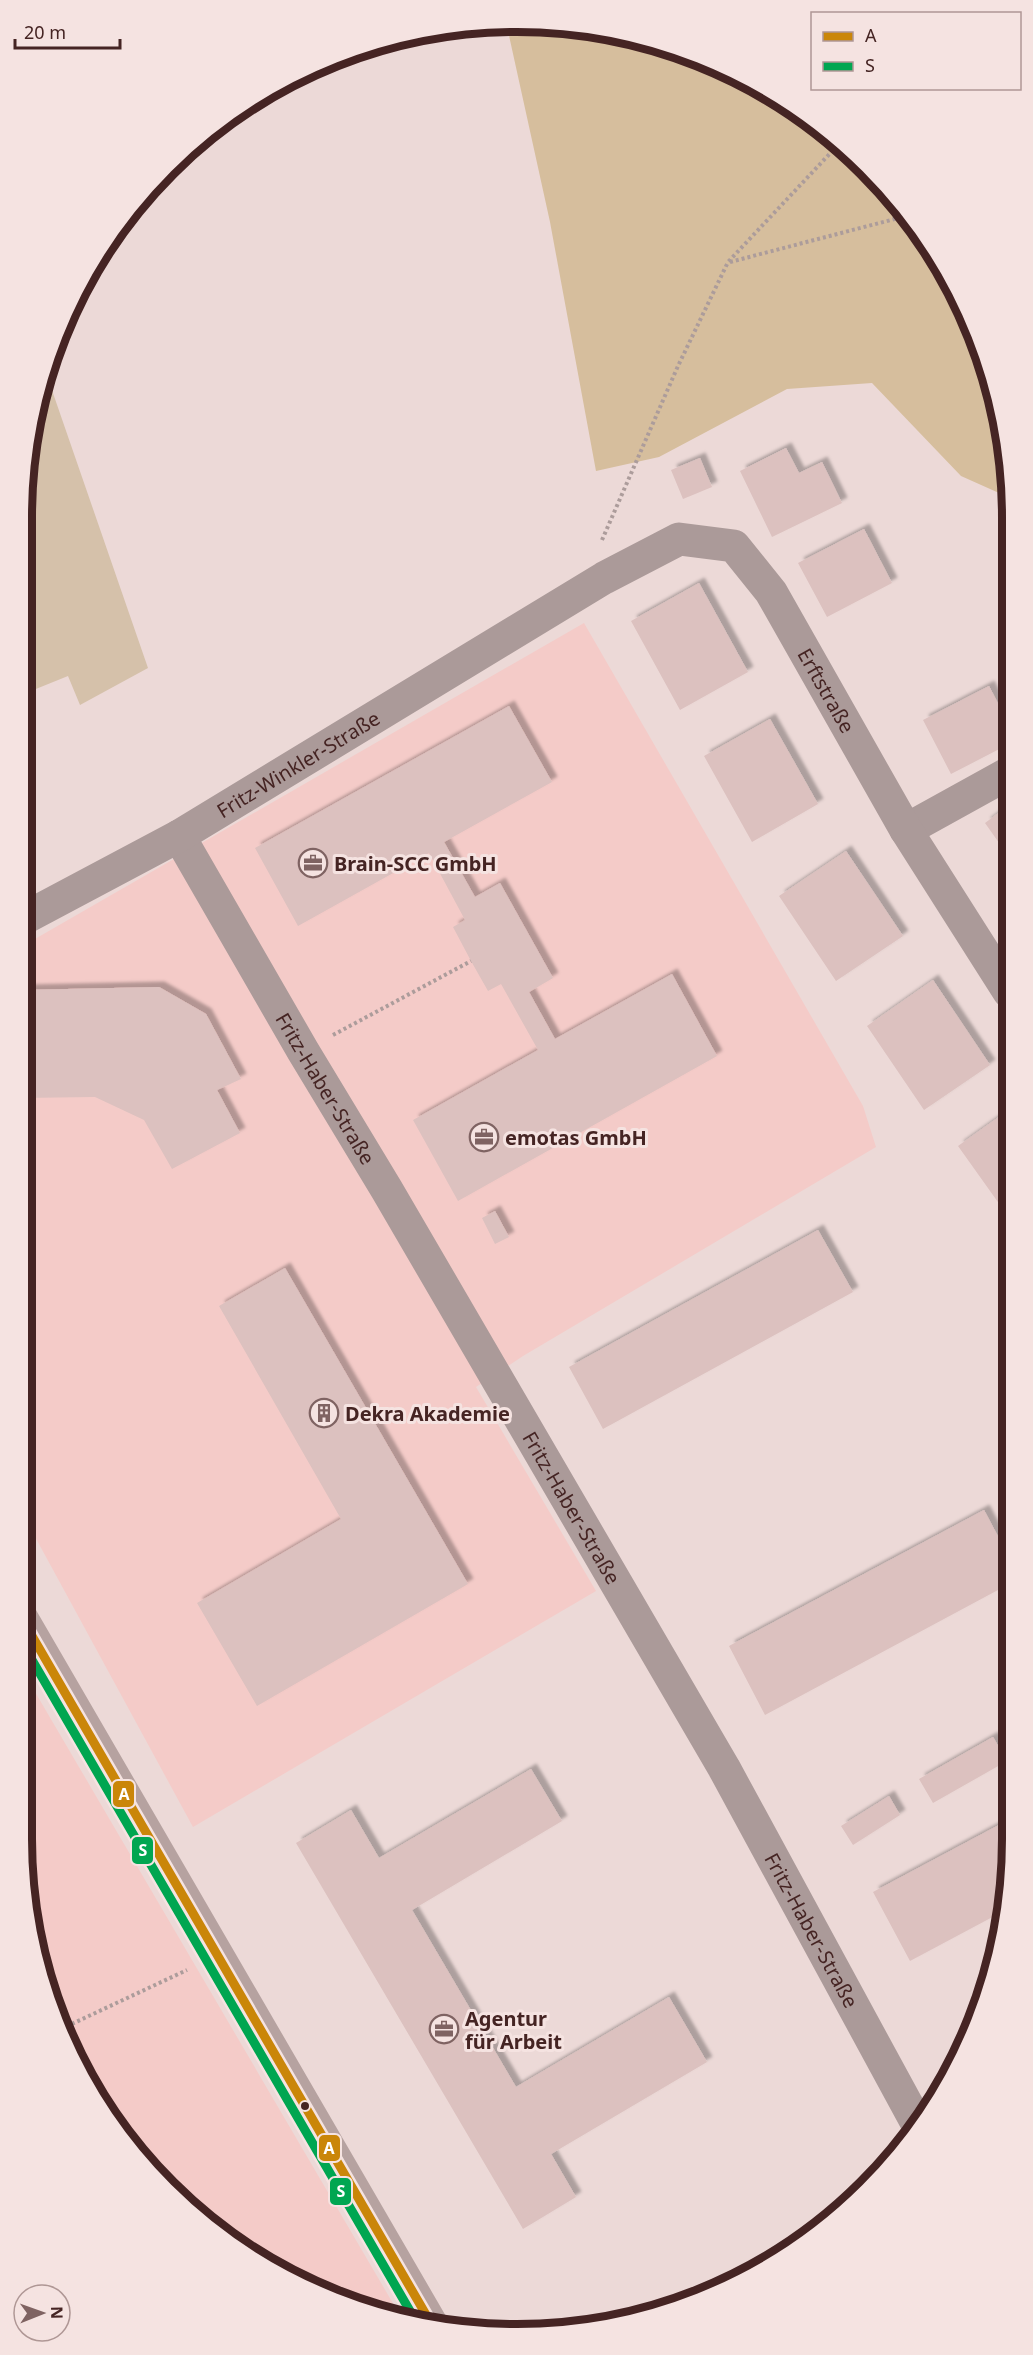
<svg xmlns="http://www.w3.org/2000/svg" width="1033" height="2355" viewBox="0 0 1033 2355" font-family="'Noto Sans',sans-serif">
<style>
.built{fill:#f4cbc8}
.green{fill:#d5c1aa}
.forest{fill:#d6be9d}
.building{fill:#dcc1bf;filter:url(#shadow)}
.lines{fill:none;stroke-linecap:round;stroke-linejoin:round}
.path{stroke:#ac9c9b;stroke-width:4;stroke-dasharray:3 3;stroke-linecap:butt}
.street{stroke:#ab9a99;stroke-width:33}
.secondary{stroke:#b6a2a0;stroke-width:33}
.bus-1-casing{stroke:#f5e3e1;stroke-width:14}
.bus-2-casing{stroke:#f5e3e1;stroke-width:14}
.bus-1{stroke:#ca8609;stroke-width:9}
.bus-2{stroke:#00a651;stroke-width:9}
.bus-dot{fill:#452423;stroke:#f5e3e1;stroke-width:2}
.labels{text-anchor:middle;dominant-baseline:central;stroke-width:6;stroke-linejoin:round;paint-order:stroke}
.street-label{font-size:20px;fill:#452423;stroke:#f5e3e1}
.poi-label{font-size:20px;font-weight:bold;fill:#452423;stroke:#f5e3e1;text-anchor:start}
.rim{fill:none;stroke:#452423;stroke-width:8}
.line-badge{stroke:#f5e3e1;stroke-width:2}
.badge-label{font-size:16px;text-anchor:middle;font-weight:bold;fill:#fff}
</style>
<defs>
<filter id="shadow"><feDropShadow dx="5.5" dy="-5.5" stdDeviation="1.5" flood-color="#0004"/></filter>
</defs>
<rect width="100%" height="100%" fill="#ecd9d7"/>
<path class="built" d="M584 623 863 1106 876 1147 523 1356 476 1387 596 1591 193 1827 21 1511V947Z
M21 1668 401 2317 269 2268 144 2165 87 2086 47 1998 21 1839Z"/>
<path class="green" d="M45 370 148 668 80 705 68 676 21 695V516Z"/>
<path class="forest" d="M527 23 582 25 676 47 792 105 909 215 974 327 1008 451V497L961 476 872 383 787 389 659 457 596 471 550 222 508 31Z"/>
<path class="building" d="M786 448 799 473 822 462 842 503 772 537 740 471Z
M700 458 712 487 683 499 671 470Z
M864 529 892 583 827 617 798 563Z
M699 583 748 672 680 710 631 621Z
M989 686 1009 725V744L951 774 923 720Z
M509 706 552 782 444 842 475 897 500 883 553 978 529 992 555 1039 672 974 717 1056 458 1201 413 1120 538 1050 501 984 488 991 471 961 453 927 465 920 429 853 298 926 255 848Z
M770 719 818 804 752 842 704 756Z
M1009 805V857L985 823Z
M846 851 903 936 836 981 779 896Z
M933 980 990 1065 924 1110 867 1026Z
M159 987 206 1014 241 1079 217 1090 240 1133 172 1169 144 1120 95 1097 21 1098V990Z
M1010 1109V1219L958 1146Z
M495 1211 509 1237 495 1244 482 1218Z
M818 1230 853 1292 603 1429 569 1367Z
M285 1268 468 1584 257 1706 197 1603 341 1519 219 1306Z
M984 1510 1011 1561V1583L765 1715 729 1646Z
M993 1737 1007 1761 933 1803 919 1779Z
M531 1769 562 1821 412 1910 516 2087 669 1997 707 2062 551 2154 576 2197 523 2229 296 1843 351 1810 379 1858Z
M889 1796 900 1815 853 1845 841 1826Z
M1012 1818V1838L1000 1913 910 1961 873 1892Z"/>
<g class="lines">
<path class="path" d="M730 262 910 215
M602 540 678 366 728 262 837 146
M333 1035 471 961
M61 2029 187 1970"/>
<g class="street">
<path d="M906 830 1009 773"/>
<path id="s1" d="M179 836 303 1051 387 1190 724 1768 918 2125"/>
<path id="s2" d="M21 920 179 836 604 578 679 539 734 546 771 592 906 830 1009 992"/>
</g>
<path class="secondary" d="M21 1617 432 2325"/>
<g class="bus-1-casing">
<path id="bus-1" d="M21 1617 432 2325"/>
</g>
<g class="bus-2-casing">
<path id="bus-2" d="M21 1641 417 2323"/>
</g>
<use href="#bus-1" class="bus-1"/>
<use href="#bus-2" class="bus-2"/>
</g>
<defs>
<g id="office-ring" transform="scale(1.5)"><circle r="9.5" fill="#f5e3e1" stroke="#7f6362" stroke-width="1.5"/><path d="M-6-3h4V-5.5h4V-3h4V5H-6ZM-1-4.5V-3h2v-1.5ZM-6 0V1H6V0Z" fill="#7f6362"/></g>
<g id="building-ring" transform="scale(1.5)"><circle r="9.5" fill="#f5e3e1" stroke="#7f6362" stroke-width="1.5"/><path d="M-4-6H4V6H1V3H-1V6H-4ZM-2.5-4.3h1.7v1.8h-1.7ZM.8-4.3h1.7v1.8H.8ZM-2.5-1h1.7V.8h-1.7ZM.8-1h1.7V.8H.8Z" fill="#7f6362"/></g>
</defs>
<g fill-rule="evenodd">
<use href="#office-ring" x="313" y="863"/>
<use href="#office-ring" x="484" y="1137"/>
<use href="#building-ring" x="324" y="1413"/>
<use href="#office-ring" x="444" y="2029"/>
</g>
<circle class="bus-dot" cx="305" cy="2106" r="5"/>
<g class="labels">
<g class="street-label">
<text stroke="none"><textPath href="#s2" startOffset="988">Erftstraße</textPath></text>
<text stroke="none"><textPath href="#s2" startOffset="318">Fritz-Winkler-Straße</textPath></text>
<text stroke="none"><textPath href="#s1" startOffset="292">Fritz-Haber-Straße</textPath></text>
<text stroke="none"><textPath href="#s1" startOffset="778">Fritz-Haber-Straße</textPath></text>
<text stroke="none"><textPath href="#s1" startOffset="1264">Fritz-Haber-Straße</textPath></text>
</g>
<g class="poi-label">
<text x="334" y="863">Brain-SCC GmbH</text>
<text x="505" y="1137">emotas GmbH</text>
<text x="345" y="1413">Dekra Akademie</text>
<text x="465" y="2018">Agentur<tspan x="465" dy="23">für Arbeit</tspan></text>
</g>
</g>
<path d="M0 0H1033V2355H0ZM517 32H517A485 485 0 0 1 1002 517V1839A485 485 0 0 1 517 2324H517A485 485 0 0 1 32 1839V517A485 485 0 0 1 517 32Z" fill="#f5e3e1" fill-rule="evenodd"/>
<path class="rim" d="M517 32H517A485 485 0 0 1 1002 517V1839A485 485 0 0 1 517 2324H517A485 485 0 0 1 32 1839V517A485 485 0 0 1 517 32Z"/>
<g class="line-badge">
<rect x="112" y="1780" width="23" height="28" rx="6" fill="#ca8609"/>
<rect x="131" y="1836" width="23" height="29" rx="6" fill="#00a651"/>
<rect x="318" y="2134" width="23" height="28" rx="6" fill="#ca8609"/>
<rect x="329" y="2177" width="23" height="29" rx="6" fill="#00a651"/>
</g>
<g class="badge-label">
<text x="124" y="1800">A</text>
<text x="143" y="1856">S</text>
<text x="329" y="2154">A</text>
<text x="341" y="2197">S</text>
</g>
<rect x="811" y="12" width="210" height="78" fill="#f5e3e1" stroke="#af9795" stroke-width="1.5"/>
<rect x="823" y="32" width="30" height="9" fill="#ca8609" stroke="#af9795" stroke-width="1.5"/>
<text x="865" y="42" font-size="18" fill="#452423">A</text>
<rect x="823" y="62" width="30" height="9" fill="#00a651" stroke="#af9795" stroke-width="1.5"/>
<text x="865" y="72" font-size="18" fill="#452423">S</text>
<g transform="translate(42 2313) rotate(89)"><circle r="28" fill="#f5e3e1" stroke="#af9795" stroke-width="1.5"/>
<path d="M0-4.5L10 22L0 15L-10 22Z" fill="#7f6362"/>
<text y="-9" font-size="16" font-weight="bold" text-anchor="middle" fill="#452423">N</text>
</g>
<path d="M15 39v9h105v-9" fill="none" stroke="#452423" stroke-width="3"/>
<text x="24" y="39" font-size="18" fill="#452423" stroke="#f5e3e1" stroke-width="4.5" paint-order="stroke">20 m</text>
</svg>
